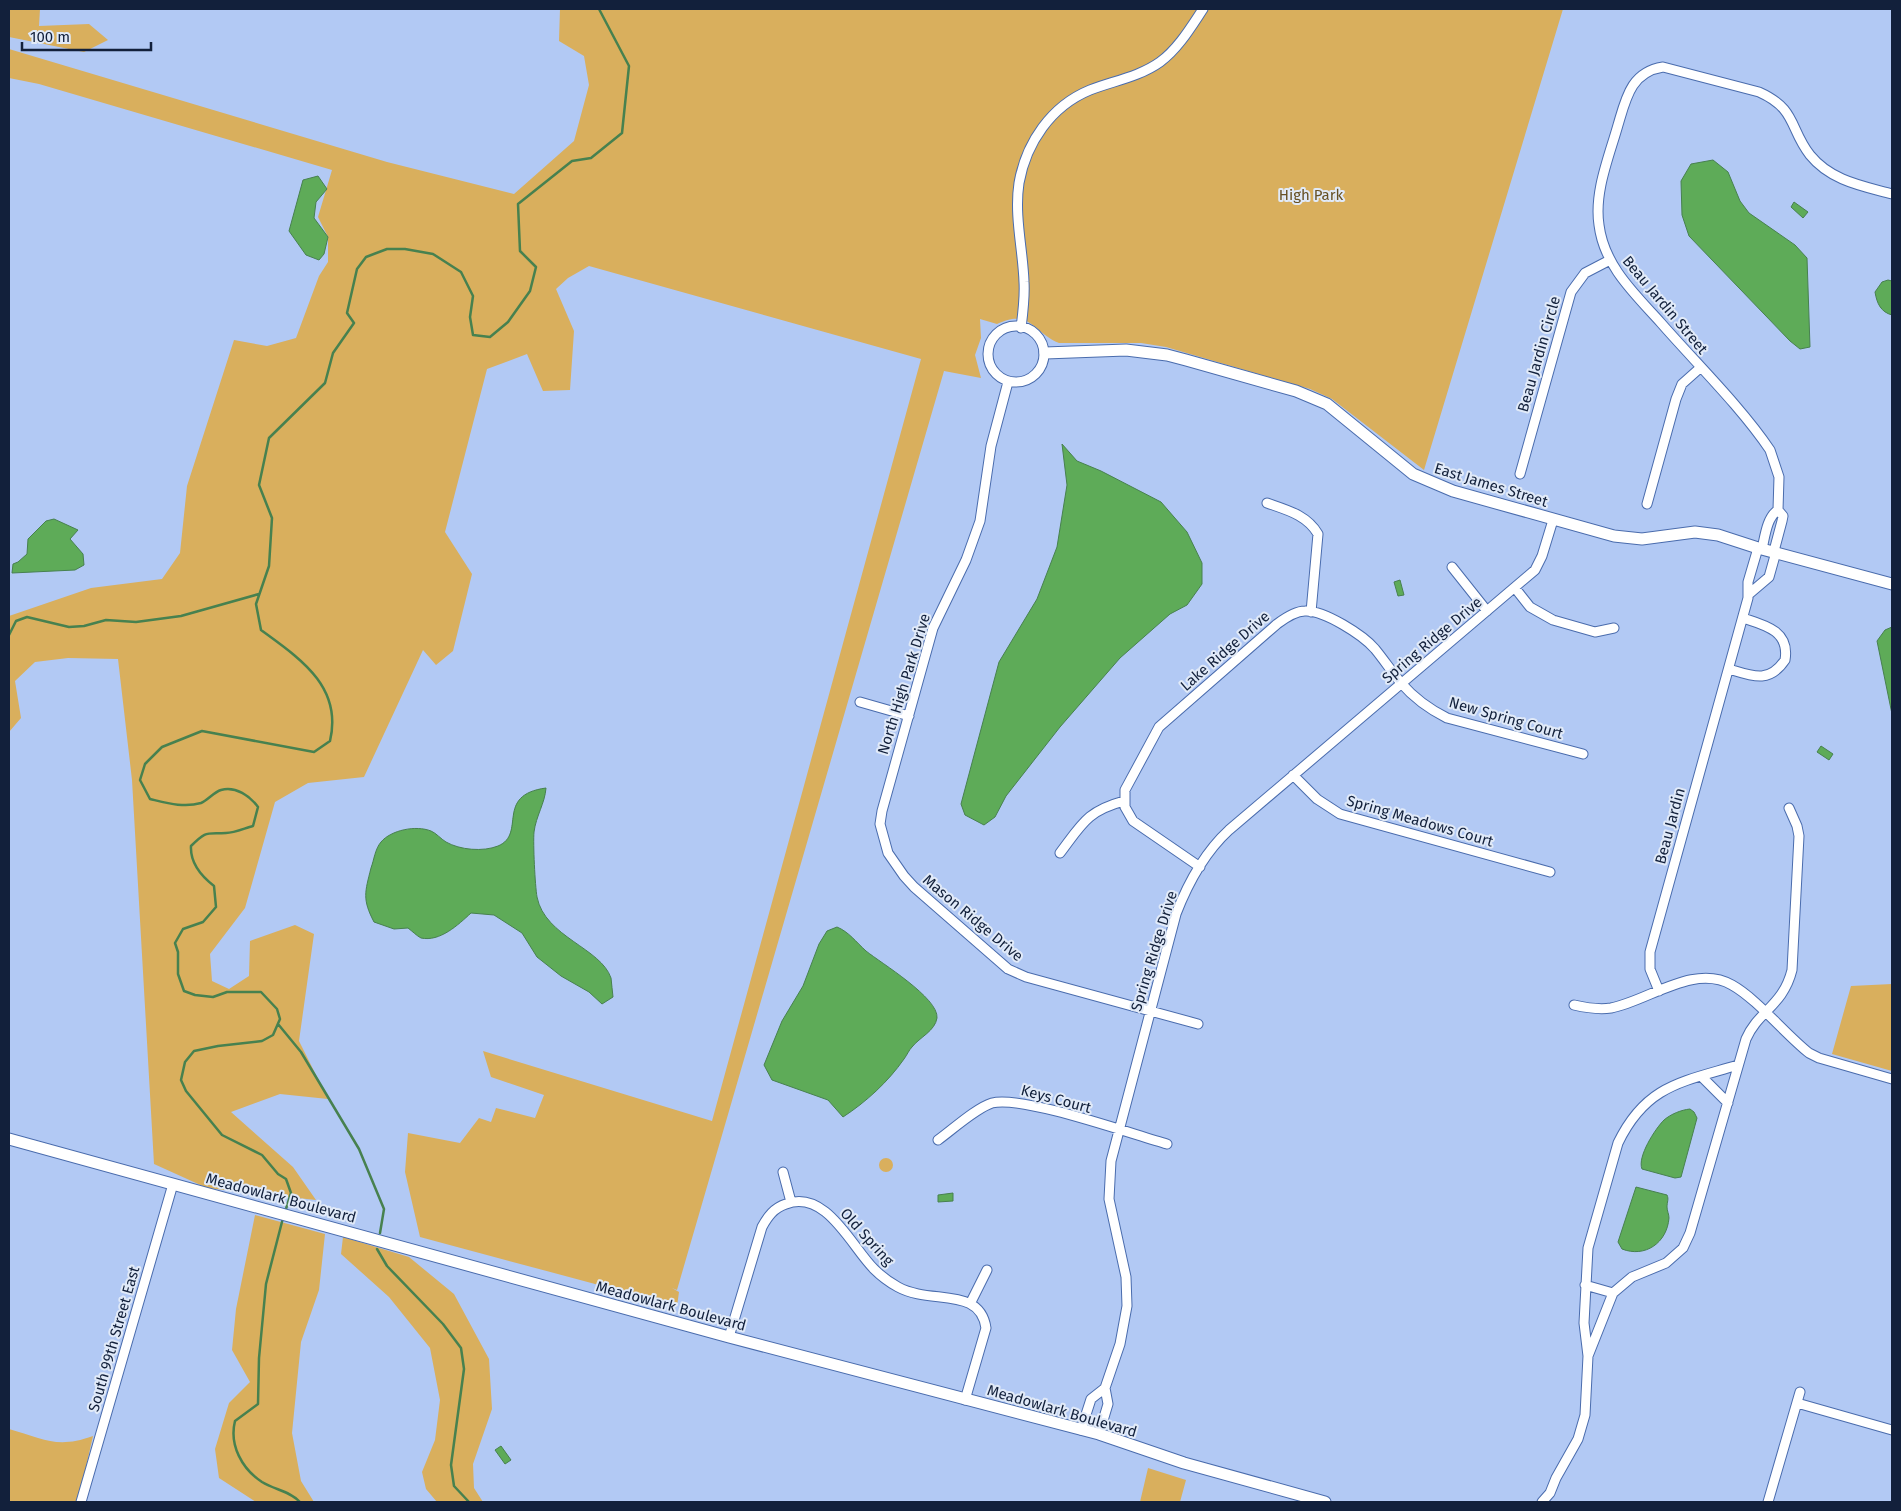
<svg xmlns="http://www.w3.org/2000/svg" width="1901" height="1511" viewBox="0 0 1901 1511" font-family="'Fira Sans',sans-serif">
<style>
.green{fill:#d9af5d}
.water{fill:#5eab58;stroke:#47814f}
.lines{fill:none;stroke-linecap:round;stroke-linejoin:round}
.stream{stroke:#47814f;stroke-width:2.5}
.street-casing{stroke:#4a6cad;stroke-width:11}
.secondary-casing{stroke:#4a6cad;stroke-width:13}
.street{stroke:#fff;stroke-width:9}
.secondary{stroke:#fff;stroke-width:11}
.labels{text-anchor:middle;dominant-baseline:central;stroke-width:4;stroke-linejoin:round;paint-order:stroke}
.park-label{font-size:15px;fill:#675124;stroke:#e1eaf8}
.street-label{font-size:15px;fill:#12203b;stroke:#e1eaf8}
</style>
<rect width="100%" height="100%" fill="#b2c9f4"/>
<path class="green" d="M9 9H40L39 26 89 24 108 40 84 52 9 37Z
M560 9H1563L1424 470 1332 399 1310 389 1166 347 1141 343H1059C1033 332 1030 308 997 324L980 319 981 338 975 355 981 378 944 371 677 1290 672 1288 679 1292 677 1306 420 1237 405 1172 408 1133 460 1143 479 1118 491 1122 496 1108 535 1118 544 1095 491 1077 483 1051 712 1121 921 359 589 266 568 278 556 289 574 331 570 390 543 391 527 354 487 369 445 532 472 574 453 651 436 665 423 650 364 777 308 783 275 802 245 908 210 954 212 981 229 989 249 976 250 941 295 925 314 934 299 1041 328 1099 280 1094 231 1112 293 1167 316 1200 207 1188 154 1164 132 780 118 659 68 658 35 662 15 681 21 718 9 732V616L91 588 162 579 180 553 187 486 234 340 267 346 296 338 319 276 328 262V237L318 217 332 170 39 84 9 78V49L387 162 514 194 574 141 589 85 584 56 559 41Z
M1892 984V1071L1832 1054 1851 986Z
M879 1165a7 7 0 1 1 14 0a7 7 0 1 1-14 0Z
M255 1215 325 1234 319 1290 301 1342 292 1433 301 1481 314 1502H256L219 1478 215 1449 229 1403 250 1382 232 1350 236 1309Z
M343 1237 409 1257 454 1294 489 1359 492 1409 473 1464 474 1488 483 1502H437L426 1489 422 1472 435 1440 440 1400 430 1348 389 1297 341 1254Z
M9 1429C44 1439 57 1449 93 1436L78 1502H9Z
M1148 1468 1186 1480 1180 1502H1140Z"/>
<path class="water" d="M1713 160 1728 172 1740 201 1749 213 1795 245 1807 258 1810 347 1800 349 1790 341 1689 236 1682 215 1681 181 1691 164Z
M318 176 327 189 316 202 314 218 328 237 324 254 319 260 306 255 289 231 303 180Z
M1794 202 1808 212 1803 218 1791 207Z
M1888 280 1892 281V315C1881 312 1877 304 1875 292L1882 282Z
M1062 444 1077 461 1101 471 1161 502 1187 532 1202 563V584L1187 605 1170 614 1120 658 1060 727 1006 796 995 817 984 825 965 815 961 804 999 662 1037 599 1057 547 1067 485Z
M54 519 78 530 70 539 83 554 84 565 75 570 12 573 13 564 18 562 27 554 28 539 46 521Z
M1400 580 1404 595 1398 596 1394 582Z
M1892 627V714L1877 641 1885 630Z
M1821 746 1833 754 1829 760 1817 752Z
M546 788C545 803 536 816 534 832 533 844 535 885 537 897 545 937 601 948 611 978 612 984 612 991 613 997L602 1004 589 992 561 976 537 957 522 933 494 915 471 913C458 925 440 942 421 938 417 936 412 931 408 928L394 929 374 922C362 899 365 892 371 868 374 860 375 849 381 842 391 830 416 825 431 831 436 833 441 839 446 842 460 850 483 852 498 846 527 834 494 795 546 788Z
M837 927C849 932 856 942 866 951 881 963 939 998 937 1018 935 1031 920 1037 912 1047 909 1050 907 1055 904 1059 888 1082 866 1102 843 1117L828 1100 772 1080 764 1065 782 1021 803 986 819 944 827 931Z
M1690 1109 1694 1112 1697 1118 1681 1177 1675 1178 1642 1169C1637 1157 1655 1129 1664 1120 1671 1114 1681 1110 1690 1109Z
M1636 1187 1667 1195C1669 1199 1667 1202 1667 1207 1667 1211 1669 1214 1669 1218 1667 1243 1645 1258 1622 1249L1618 1242Z
M953 1193V1201L938 1202V1195Z
M501 1446 511 1460 505 1464 495 1450Z"/>
<g class="lines">
<path class="stream" d="M9 635 16 621 27 617 69 627 84 626 106 620 136 622 181 616 259 594
M278 1024 301 1052 359 1149 384 1209 380 1233
M285 1212 291 1193 286 1179 278 1174 262 1155 222 1135 186 1091 181 1080 185 1062 194 1051 218 1046 262 1041 273 1035 280 1019 277 1009 261 992H227L213 997 195 995 184 991 178 974V952L175 943 183 929 203 922 216 907 214 886C201 876 190 863 191 846 207 830 206 834 226 833 235 833 245 828 253 826L258 807C250 796 236 786 221 790 214 792 208 800 201 803 184 808 167 803 150 799L140 780 145 764 162 747 202 731 314 752 330 741C343 686 299 658 261 630L256 604 269 566 272 518 259 485 269 438 325 383 333 353 354 323 347 313 357 269 366 257 387 249H405L433 254 461 272 473 296 470 317 473 335 490 337 508 322 530 291 536 267 520 251 518 204 572 161 591 158 622 133 629 66 599 9
M283 1218 266 1284 259 1358 258 1404 235 1421C229 1445 242 1469 262 1482 275 1490 290 1491 300 1502
M377 1249 387 1266 443 1324 461 1348 464 1369 451 1465 454 1486 469 1502"/>
<g class="street-casing">
<path id="street" d="M988 354a28 28 0 1 1 56 0a28 28 0 1 1-56 0Z
M1021 328C1023 312 1025 297 1024 282 1023 250 1014 216 1019 183 1026 143 1051 106 1090 90 1113 81 1139 77 1160 62 1178 49 1191 27 1203 9
M1008 382 991 446 980 521 966 560 933 628 882 811 880 824 888 853 904 876 914 887 1008 969 1026 977 1198 1024
M1520 474 1571 292 1585 273 1610 260
M1267 503C1287 510 1307 515 1318 534L1311 612
M1647 504 1676 399 1682 384 1700 368
M1778 510 1779 477 1770 450C1741 407 1696 363 1661 323 1635 294 1604 266 1599 225 1594 192 1609 157 1618 125 1626 98 1631 72 1663 67L1759 92C1797 109 1789 128 1810 155 1831 181 1863 186 1892 194
M1762 549C1765 536 1767 517 1778 510
M1774 551 1782 521 1783 516 1778 510
M1452 567 1487 611
M1515 588 1530 607 1553 620 1595 632 1614 628
M1749 594 1769 577 1776 552
M1729 669C1752 676 1769 684 1785 660 1790 631 1765 625 1743 618
M860 702 909 716
M1293 775 1317 799 1340 814 1550 872
M1060 853C1082 824 1087 811 1124 801
M1200 867 1133 821 1125 807V790L1159 727 1277 624C1285 618 1295 611 1305 611 1324 610 1363 635 1375 649 1384 660 1392 672 1401 683 1414 698 1429 709 1447 718L1583 754
M1659 991 1650 969V952L1748 598V582L1758 548
M1574 1005C1587 1008 1598 1010 1611 1008 1648 1001 1694 963 1732 985 1757 999 1785 1034 1809 1053L1819 1058 1892 1079
M1701 1076 1728 1103
M938 1140C952 1130 976 1108 992 1103 1022 1095 1131 1134 1167 1144
M783 1172 791 1202
M1585 1285 1613 1293
M971 1302 987 1270
M729 1337 762 1227C768 1216 774 1208 786 1204 826 1189 851 1246 874 1269 881 1276 889 1282 898 1287 931 1305 980 1286 986 1328L965 1400
M1588 1356 1613 1293 1632 1277 1666 1263 1683 1248 1690 1233 1746 1039C1758 1011 1783 1006 1792 970L1799 836 1797 826 1789 808
M1105 1388 1120 1344 1127 1306 1126 1277 1109 1199 1111 1161 1176 914C1188 883 1204 853 1229 830L1535 570 1542 556 1553 520
M1797 1403 1892 1430
M1081 1430 1091 1399 1105 1388 1108 1404 1099 1434
M81 1502 173 1184
M1542 1502 1550 1493 1556 1478 1578 1439 1585 1415 1588 1356 1584 1323 1588 1248 1618 1143C1646 1085 1682 1082 1738 1065
M1768 1502 1800 1392"/>
</g>
<g class="secondary-casing">
<path id="secondary" d="M1045 353 1126 350 1167 355 1186 360 1296 391 1327 404 1413 474 1453 491 1614 536 1642 539 1695 532 1718 535 1758 548 1892 584
M9 1139 729 1337 1099 1434 1184 1463 1325 1502"/>
</g>
<use href="#street" class="street"/>
<use href="#secondary" class="secondary"/>
</g>
<g class="labels">
<g class="park-label">
<text x="1311" y="195">High Park</text>
</g>
<g class="street-label">
<text transform="translate(1665 305) rotate(50)">Beau Jardin Street</text>
<text transform="translate(1539 354) rotate(-74)">Beau Jardin Circle</text>
<text transform="translate(1491 485) rotate(17)">East James Street</text>
<text transform="translate(1432 640) rotate(-40)">Spring Ridge Drive</text>
<text transform="translate(1225 651) rotate(-41)">Lake Ridge Drive</text>
<text transform="translate(904 684) rotate(-73)">North High Park Drive</text>
<text transform="translate(1506 718) rotate(16)">New Spring Court</text>
<text transform="translate(1420 821) rotate(16)">Spring Meadows Court</text>
<text transform="translate(1670 826) rotate(-75)">Beau Jardin</text>
<text transform="translate(973 918) rotate(40)">Mason Ridge Drive</text>
<text transform="translate(1154 951) rotate(-73)">Spring Ridge Drive</text>
<text transform="translate(1056 1099) rotate(15)">Keys Court</text>
<text transform="translate(281 1198) rotate(15)">Meadowlark Boulevard</text>
<text transform="translate(867 1237) rotate(48)">Old Spring</text>
<text transform="translate(671 1306) rotate(15)">Meadowlark Boulevard</text>
<text transform="translate(114 1339) rotate(-74)">South 99th Street East</text>
<text transform="translate(1062 1411) rotate(16)">Meadowlark Boulevard</text>
</g>
</g>
<rect width="1901" height="1511" fill="none" stroke="#12203b" stroke-width="20"/>
<path d="M22 42v8h129v-8" fill="none" stroke="#12203b" stroke-width="2.5"/>
<text x="30" y="42" font-size="15" fill="#12203b" stroke="#e1eaf8" stroke-width="4" paint-order="stroke">100 m</text>
</svg>
